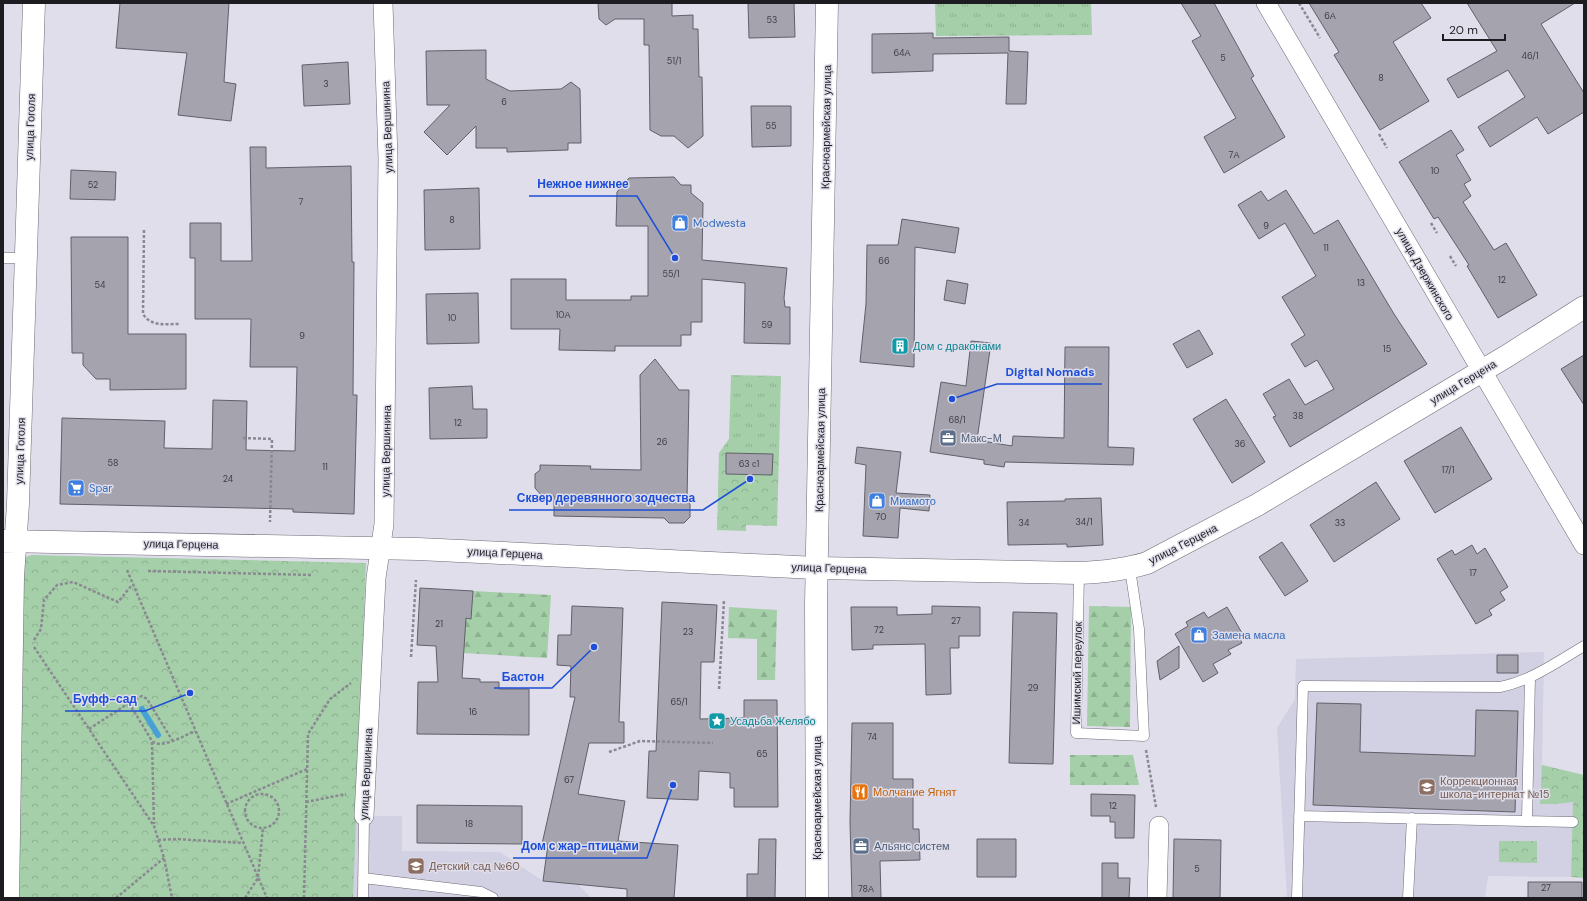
<svg xmlns="http://www.w3.org/2000/svg" width="1587" height="901" viewBox="0 0 1587 901" font-family="'DM Sans',sans-serif">
<style>
.built{fill:#d2d0e3}
.grass{fill:url(#grass-tufts)}
.forest{fill:url(#forest-firs)}
.park{fill:url(#park-crowns)}
.lines{fill:none;stroke-linecap:round;stroke-linejoin:round}
.stream{stroke:#48a1d5;stroke-width:6}
.building{fill:#a4a3ae;stroke:#61606a}
.lane-casing{stroke:#6c6b76;stroke-width:11}
.street-casing{stroke:#6c6b76;stroke-width:20}
.secondary-casing{stroke:#6c6b76;stroke-width:23}
.path{stroke:#8a8992;stroke-width:2.5;stroke-dasharray:3 2;stroke-linecap:butt}
.lane{stroke:#fff;stroke-width:10}
.street{stroke:#fff;stroke-width:19}
.secondary{stroke:#fff;stroke-width:22}
.labels{text-anchor:middle;dominant-baseline:central;stroke-width:3;stroke-linejoin:round;paint-order:stroke}
.number-label{font-size:9px;fill:#3f3e44}
.street-label{font-size:11px;fill:#1d1c21;stroke:#dfdeea}
.shop-label{font-size:11px;fill:#366cbe;stroke:#dfdeea;text-anchor:start}
.culture-label{font-size:11px;fill:#0d838f;stroke:#dfdeea;text-anchor:start}
.service-label{font-size:11px;fill:#4e5e75;stroke:#dfdeea;text-anchor:start}
.education-label{font-size:11px;fill:#785e54;stroke:#dfdeea;text-anchor:start}
.food-label{font-size:11px;fill:#c56008;stroke:#dfdeea;text-anchor:start}
.leader{fill:none;stroke:#1d4ed8;stroke-width:1.5}
.callout-dot{fill:#1d4ed8;stroke:#dfdeea;stroke-width:1.5}
.callout-label{font-size:12px;text-anchor:middle;font-weight:bold;fill:#1d4ed8;stroke:#dfdeea;stroke-width:3;stroke-linejoin:round;paint-order:stroke}
</style>
<defs>
<pattern id="grass-tufts" width="24" height="20" patternUnits="userSpaceOnUse"><rect width="24" height="20" fill="#a4cfa8"/><path d="M3 7l-1-3M5 7V3M7 7l1-3M15 17l-1-3M17 17v-4M19 17l1-3" fill="none" stroke="#8db190"/></pattern>
<pattern id="forest-firs" width="22" height="20" patternUnits="userSpaceOnUse"><rect width="22" height="20" fill="#a4cfa8"/><path d="M5 1l3.5 6h-7zM16 11l3.5 6h-7z" fill="#8db190"/></pattern>
<pattern id="park-crowns" width="20" height="18" patternUnits="userSpaceOnUse"><rect width="20" height="18" fill="#a4cfa8"/><path d="M2 6a3 3 0 1 1 6 0M12 15a3 3 0 1 1 6 0" fill="none" stroke="#8db190"/></pattern>
</defs>
<rect width="100%" height="100%" fill="#dfdeea"/>
<path class="built" d="M1544 652 1542 765 1574 773 1571 877 1488 876 1485 898H1287L1277 728 1295 699 1296 659Z
M312 816H402V851L500 852 543 881 579 885 591 898H310Z"/>
<path class="grass" d="M935 3H1091L1092 35 936 36Z
M731 375 781 376 779 454 719 453 729 439Z"/>
<path class="forest" d="M473 591 551 595 547 658 464 653 460 618H471Z
M1089 606 1131 607 1130 727 1087 726Z
M729 607 777 610 775 680H757V639L728 638Z
M1070 755H1133L1139 785H1070Z"/>
<path class="park" d="M719 453 779 454 777 526 746 525V531L717 530Z
M32 555 366 563 353 898H18L20 570 25 557Z
M1542 765 1584 775V878L1571 877 1573 802 1556 804H1540Z
M1499 841H1537V863L1499 862Z"/>
<g class="lines">
<path class="stream" d="M142 709 158 735"/>
</g>
<path class="building" d="M120 3H229L224 82 236 84 231 121 178 115 187 53 116 48Z
M598 3H672V16L693 15V29H698L699 77H702L703 136 688 148 674 136H661L650 130 649 45H644V19H615L606 25 599 19Z
M748 3H794L795 37 749 38Z
M1181 3H1214L1254 76 1251 78 1285 137 1224 173 1204 137 1236 118 1192 41 1201 36Z
M1309 3H1421L1431 18 1393 42 1429 101 1380 130 1334 55 1339 52Z
M1467 3H1575L1541 24 1584 93V112L1548 134 1537 117 1490 147 1478 127 1525 97 1508 70 1458 98 1447 79 1497 51Z
M933 33V38L1009 37V51L1028 52 1026 104H1006L1008 53 933 54V71L872 73V34Z
M486 50V79L510 91 561 89 571 82 580 89 581 143H568V150L507 152V148H476V126L447 155 424 132 450 105H427L426 51Z
M348 62 350 104 304 106 302 65Z
M751 106H791V146L752 147Z
M1451 130 1464 150 1456 155 1471 180 1464 184 1471 196 1463 202 1494 250 1506 243 1537 295 1498 318 1467 266 1469 265 1438 217 1434 219 1399 162Z
M250 147H266V168L351 166 352 262H354L353 395H357L354 514 293 512V509L60 504 62 418 165 421 164 448 212 449 213 400 247 401 246 450 295 451 297 367H250L251 319H195V258H190V223H221V261H252Z
M71 170 116 172 115 200 70 199Z
M674 177 681 185H691V193L703 203 702 260 787 268 784 298 785 307H790V344L744 343 745 283 702 279V322H691V335H681V346H615V351L559 350 560 329H511V279H566V300H631V296H648V226H616L617 192 629 178Z
M479 188 480 249 425 250 424 190Z
M1286 190 1314 234 1338 220 1394 314 1427 364 1290 447 1273 417 1276 416 1263 394 1289 379 1305 405 1334 389 1317 360 1305 367 1291 344 1305 335 1282 297 1316 276 1285 223 1259 239 1238 205 1261 191 1268 201Z
M902 219 959 228 955 253 915 247 914 367 860 362 866 304 867 245H898Z
M71 237H128V334H186V389L110 390V379H96L83 365V353H72Z
M947 280 968 284 965 304 944 300Z
M478 293 479 343 427 344 426 294Z
M1199 330 1213 354 1187 368 1173 344Z
M971 341 991 343 977 440 1012 446 1013 436 1064 438 1065 347H1109L1108 447 1134 448 1133 465 1005 462 1004 467 984 464V460L930 452 941 382 966 386Z
M1584 355V405L1561 369Z
M655 359 679 390H689L687 501 690 504V517L684 523H669L664 518 554 516V496H542L535 488V474L540 470V465L591 466 590 469 641 470 640 375Z
M472 386 473 409H487V438L430 439 429 388Z
M1226 399 1265 462 1232 483 1193 419Z
M1461 427 1492 479 1435 513 1404 461Z
M857 447 901 452 896 493 930 495 929 511 900 508 898 538 863 536 866 465 855 463Z
M726 453 773 454 772 475 726 474Z
M1376 482 1400 519 1334 562 1310 525Z
M1101 498 1103 545 1067 547V544L1008 545 1007 502 1065 501V499Z
M1282 542 1308 581 1285 596 1259 557Z
M1472 545 1477 554 1485 548 1508 587 1500 592 1505 600 1489 610 1492 615 1476 624 1437 559 1452 550 1455 555Z
M420 588 473 591 471 619 466 618 462 678 480 679V682H499V689H529V735L417 734 418 682H438L436 646 417 645Z
M662 602 717 605 714 662H701L700 719 744 718V700H777L778 807H734V788H730V773L699 771 698 800 647 798 649 751H656Z
M572 606 623 608 619 722H624V743H589L578 794 625 801 618 841 678 845 674 898H627V889L543 881 548 844H542L575 697H570L571 666 557 665 558 635H571Z
M932 606 980 607V636H959V648H950L951 694 926 695 925 644 873 645V649L852 650 851 607H897V615L932 614Z
M1227 607 1242 633 1238 635 1242 643 1228 650 1231 654 1213 664 1218 673 1203 682 1175 634 1188 626 1186 622 1204 612 1208 618Z
M1013 612 1057 613 1053 764 1009 763Z
M1179 646V668L1160 680 1157 661Z
M1497 655H1518V673H1497Z
M1317 703 1361 704 1360 752 1475 756 1476 710 1518 711 1515 812 1313 805Z
M852 723H893V779H913V829H919L920 860 880 861 881 898H852L850 822Z
M1091 794 1135 795 1134 838H1115V822H1110V816H1091Z
M417 805 522 806V844L417 843Z
M759 839H776L775 898H747V874H758Z
M977 839H1016V877H977Z
M1174 839 1221 840 1220 898H1173Z
M1102 863H1118V878H1130L1129 898H1102Z
M1528 882H1582V898H1528Z"/>
<g class="lines">
<g class="lane-casing">
<path id="lane" d="M3 258H26
M1079 573 1076 733 1144 736 1139 629 1130 569
M1299 816 1573 822
M1527 820 1530 677
M363 878 481 892 493 898
M363 898 364 816
M1297 898 1303 686 1500 687C1531 681 1557 662 1584 646
M1408 898 1412 818"/>
</g>
<g class="street-casing">
<path id="street" d="M1266 3 1584 545
M364 816 376 578 384 524 388 159 383 3
M1157 898 1159 826"/>
</g>
<g class="secondary-casing">
<path id="secondary" d="M3 541 418 549 817 568 1079 573C1103 572 1124 570 1147 563L1257 505 1507 356 1584 307
M8 898 13 577 18 504 34 3
M817 898 816 605 827 3"/>
</g>
<path class="path" d="M1299 3 1320 38
M1379 134 1387 148
M1431 223 1437 233
M144 230 143 314C151 327 166 324 179 324
M1450 256 1456 266
M243 438 272 439 270 522
M127 570 267 898
M148 571 312 575
M34 640 41 629 44 600 57 585 73 582 118 602 132 585
M34 647 154 826 164 858 172 898
M411 657 416 580
M719 689 724 600
M129 703 152 741C161 750 185 735 195 731
M89 729 129 703 142 696 147 699 172 740
M152 742 154 824
M1146 750 1156 807
M609 752 640 741 713 743
M245 811a17 17 0 1 1 34 0a17 17 0 1 1-34 0Z
M306 802 346 794
M226 804 307 769
M158 840 176 839 243 843
M116 898 164 858
M245 898 258 878 263 827
M304 898 308 734 330 699 351 683"/>
<use href="#lane" class="lane"/>
<use href="#street" class="street"/>
<use href="#secondary" class="secondary"/>
</g>
<defs>
<g id="shop-square" transform="scale(0.9)"><rect x="-9" y="-9" width="18" height="18" rx="4" fill="#3f7fe0" stroke="#dfdeea"/><path d="M-5-2.5h2.3a2.7 3.5 0 0 1 5.4 0H5L5.5 6h-11ZM-1.5-2.5h3a1.5 2.3 0 0 0-3 0Z" fill="#fff"/></g>
<g id="building-square" transform="scale(0.9)"><rect x="-9" y="-9" width="18" height="18" rx="4" fill="#0f9aa8" stroke="#dfdeea"/><path d="M-4-6H4V6H1V3H-1V6H-4ZM-2.5-4.3h1.7v1.8h-1.7ZM.8-4.3h1.7v1.8H.8ZM-2.5-1h1.7V.8h-1.7ZM.8-1h1.7V.8H.8Z" fill="#fff"/></g>
<g id="office-square" transform="scale(0.9)"><rect x="-9" y="-9" width="18" height="18" rx="4" fill="#5c6f8a" stroke="#dfdeea"/><path d="M-6-3h4V-5.5h4V-3h4V5H-6ZM-1-4.5V-3h2v-1.5ZM-6 0V1H6V0Z" fill="#fff"/></g>
<g id="supermarket-square" transform="scale(0.9)"><rect x="-9" y="-9" width="18" height="18" rx="4" fill="#3f7fe0" stroke="#dfdeea"/><path d="M-6-5.5h2.5l.6 2H6L4.5 2H-2.5L-4.4-4H-6ZM-1.5 3.2a1.3 1.3 0 1 0 .1 0ZM3 3.2a1.3 1.3 0 1 0 .1 0Z" fill="#fff"/></g>
<g id="sight-square" transform="scale(0.9)"><rect x="-9" y="-9" width="18" height="18" rx="4" fill="#0f9aa8" stroke="#dfdeea"/><path d="M0-6L1.8-2.2L6-1.7L2.9 1.2L3.7 5.4L0 3.3L-3.7 5.4L-2.9 1.2L-6-1.7L-1.8-2.2Z" fill="#fff"/></g>
<g id="school-square" transform="scale(0.9)"><rect x="-9" y="-9" width="18" height="18" rx="4" fill="#8d6e63" stroke="#dfdeea"/><path d="M0-5L7-2L0 1L-7-2ZM-4 1L0 2.5L4 1V4Q0 6-4 4Z" fill="#fff"/></g>
<g id="restaurant-square" transform="scale(0.9)"><rect x="-9" y="-9" width="18" height="18" rx="4" fill="#e8710a" stroke="#dfdeea"/><path d="M-5-6h1v4h1v-4h1v4h1v-4h1v5L-1.5 .5V6h-2V.5L-5-1ZM5-6V6H3V1.5H1.5Q1.5-4 5-6Z" fill="#fff"/></g>
</defs>
<g fill-rule="evenodd">
<use href="#shop-square" x="680" y="223"/>
<use href="#building-square" x="900" y="346"/>
<use href="#office-square" x="948" y="438"/>
<use href="#supermarket-square" x="76" y="488"/>
<use href="#shop-square" x="877" y="501"/>
<use href="#shop-square" x="1199" y="635"/>
<use href="#sight-square" x="717" y="721"/>
<use href="#school-square" x="1427" y="787"/>
<use href="#restaurant-square" x="860" y="792"/>
<use href="#office-square" x="861" y="846"/>
<use href="#school-square" x="416" y="866"/>
</g>
<g class="labels">
<g class="number-label">
<text x="1330" y="16">6А</text>
<text x="772" y="20">53</text>
<text x="902" y="53">64А</text>
<text x="1530" y="56">46/1</text>
<text x="1223" y="58">5</text>
<text x="674" y="61">51/1</text>
<text x="1381" y="78">8</text>
<text x="326" y="84">3</text>
<text x="504" y="102">6</text>
<text x="771" y="126">55</text>
<text x="1234" y="155">7А</text>
<text x="1435" y="171">10</text>
<text x="93" y="185">52</text>
<text x="301" y="202">7</text>
<text x="452" y="220">8</text>
<text x="1266" y="226">9</text>
<text x="1326" y="248">11</text>
<text x="884" y="261">66</text>
<text x="671" y="274">55/1</text>
<text x="1502" y="280">12</text>
<text x="1361" y="283">13</text>
<text x="100" y="285">54</text>
<text x="563" y="315">10А</text>
<text x="452" y="318">10</text>
<text x="767" y="325">59</text>
<text x="302" y="336">9</text>
<text x="1387" y="349">15</text>
<text x="1298" y="416">38</text>
<text x="957" y="420">68/1</text>
<text x="458" y="423">12</text>
<text x="662" y="442">26</text>
<text x="1240" y="444">36</text>
<text x="113" y="463">58</text>
<text x="749" y="464">63 с1</text>
<text x="325" y="467">11</text>
<text x="1448" y="470">17/1</text>
<text x="228" y="479">24</text>
<text x="881" y="517">70</text>
<text x="1084" y="522">34/1</text>
<text x="1024" y="523">34</text>
<text x="1340" y="523">33</text>
<text x="1473" y="573">17</text>
<text x="956" y="621">27</text>
<text x="439" y="624">21</text>
<text x="879" y="630">72</text>
<text x="688" y="632">23</text>
<text x="1033" y="688">29</text>
<text x="679" y="702">65/1</text>
<text x="473" y="712">16</text>
<text x="872" y="737">74</text>
<text x="762" y="754">65</text>
<text x="569" y="780">67</text>
<text x="1113" y="806">12</text>
<text x="469" y="824">18</text>
<text x="1197" y="869">5</text>
<text x="1546" y="888">27</text>
<text x="866" y="889">78А</text>
</g>
<g class="street-label">
<text transform="translate(30 127) rotate(-88)">улица Гоголя</text>
<text transform="translate(387 127) rotate(-92)">улица Вершинина</text>
<text transform="translate(826 127) rotate(-89)">Красноармейская улица</text>
<text transform="translate(1425 274) rotate(60)">улица Дзержинского</text>
<text transform="translate(1463 382) rotate(-31)">улица Герцена</text>
<text transform="translate(820 450) rotate(-89)">Красноармейская улица</text>
<text transform="translate(20 451) rotate(-88)">улица Гоголя</text>
<text transform="translate(386 451) rotate(-89)">улица Вершинина</text>
<text transform="translate(181 544) rotate(1)">улица Герцена</text>
<text transform="translate(1183 544) rotate(-27)">улица Герцена</text>
<text transform="translate(505 553) rotate(3)">улица Герцена</text>
<text transform="translate(829 568) rotate(2)">улица Герцена</text>
<text transform="translate(1077 673) rotate(-89)">Ишимский переулок</text>
<text transform="translate(366 774) rotate(-87)">улица Вершинина</text>
<text transform="translate(817 798) rotate(-90)">Красноармейская улица</text>
</g>
<g class="shop-label">
<text x="693" y="223">Modwesta</text>
<text x="89" y="488">Spar</text>
<text x="890" y="501">Миамото</text>
<text x="1212" y="635">Замена масла</text>
</g>
<g class="culture-label">
<text x="913" y="346">Дом с драконами</text>
<text x="730" y="721">Усадьба Желябо</text>
</g>
<g class="service-label">
<text x="961" y="438">Макс-М</text>
<text x="874" y="846">Альянс систем</text>
</g>
<g class="education-label">
<text x="1440" y="781">Коррекционная<tspan x="1440" dy="13">школа-интернат №15</tspan></text>
<text x="429" y="866">Детский сад №60</text>
</g>
<g class="food-label">
<text x="873" y="792">Молчание Ягнят</text>
</g>
</g>
<path class="leader" d="M675 258L637 196H529M952 399L997 384H1102M750 479L703 510H509M594 647L552 688H494M190 693L145 711H65M673 785L647 858H513"/>
<g class="callout-dot">
<circle cx="675" cy="258" r="4"/>
<circle cx="952" cy="399" r="4"/>
<circle cx="750" cy="479" r="4"/>
<circle cx="594" cy="647" r="4"/>
<circle cx="190" cy="693" r="4"/>
<circle cx="673" cy="785" r="4"/>
</g>
<g class="callout-label">
<text x="583" y="188">Нежное нижнее</text>
<text x="1050" y="376">Digital Nomads</text>
<text x="606" y="502">Сквер деревянного зодчества</text>
<text x="523" y="681">Бастон</text>
<text x="105" y="703">Буфф-сад</text>
<text x="580" y="850">Дом с жар-птицами</text>
</g>
<rect width="1587" height="901" fill="none" stroke="#1d1c21" stroke-width="8"/>
<path d="M1443 34v6h62v-6" fill="none" stroke="#1d1c21" stroke-width="2"/>
<text x="1449" y="34" font-size="12" fill="#1d1c21" stroke="#dfdeea" stroke-width="3" paint-order="stroke">20 m</text>
</svg>
